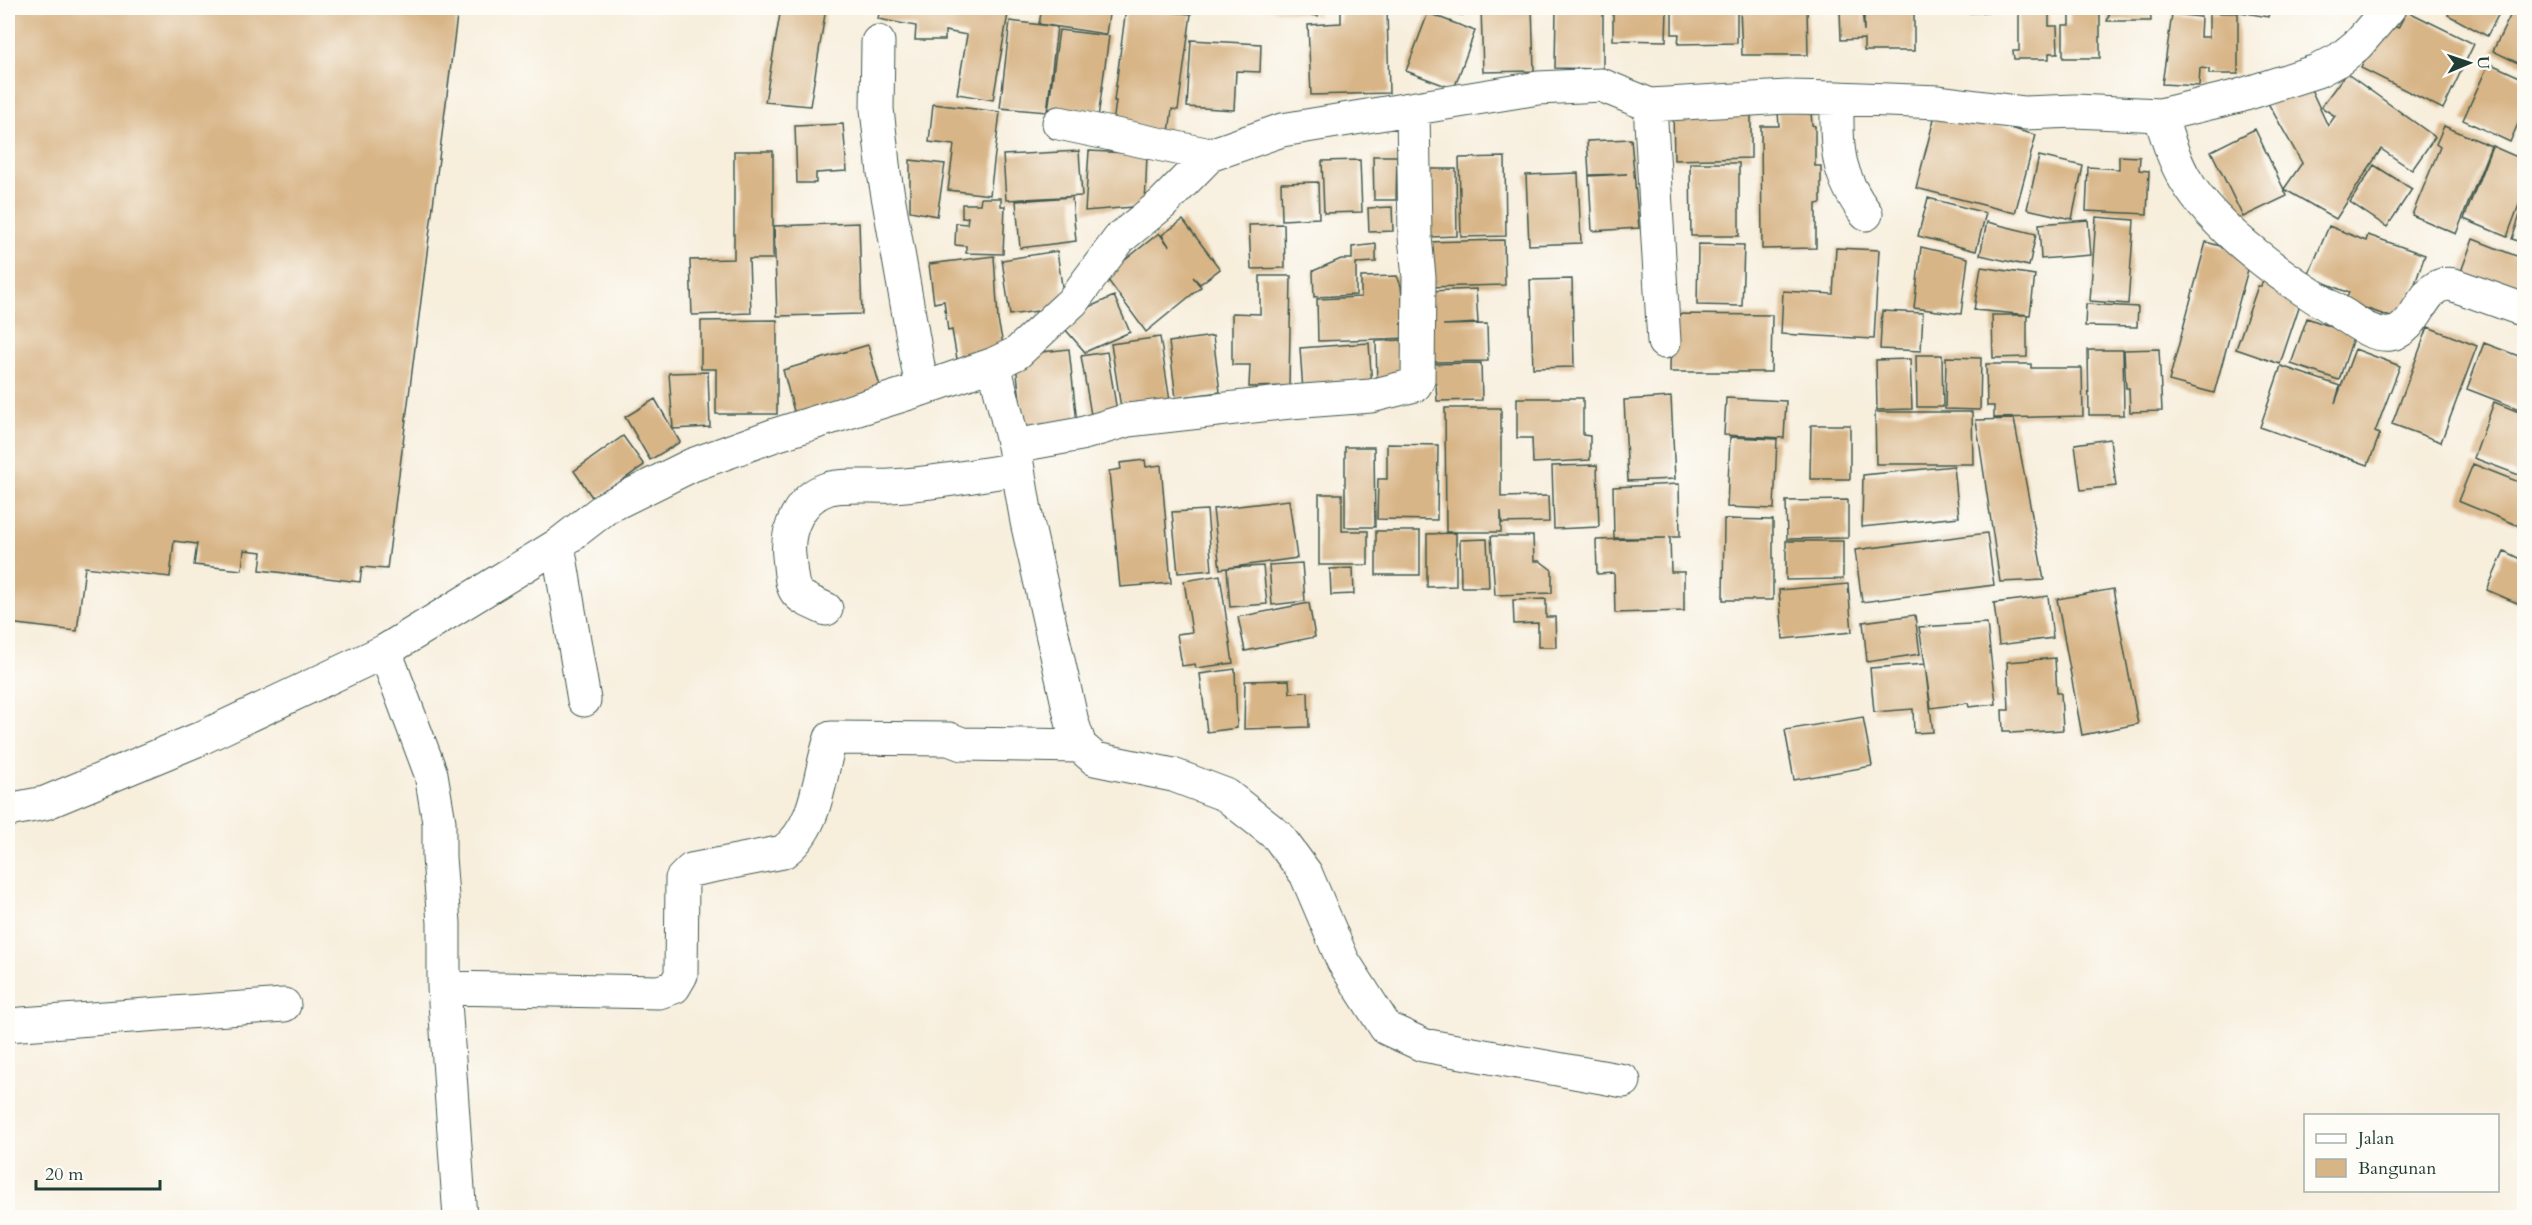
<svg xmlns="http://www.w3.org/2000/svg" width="2532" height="1225" viewBox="0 0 2532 1225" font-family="Cardo,serif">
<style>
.building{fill:#d8b587}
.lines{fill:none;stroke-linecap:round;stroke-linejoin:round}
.minor-casing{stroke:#3f584d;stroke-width:35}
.minor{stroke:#fff;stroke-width:33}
</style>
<rect width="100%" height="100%" fill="#fdfcf7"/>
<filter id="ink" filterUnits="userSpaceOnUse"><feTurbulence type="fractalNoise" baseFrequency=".0167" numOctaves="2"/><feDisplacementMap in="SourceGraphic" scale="12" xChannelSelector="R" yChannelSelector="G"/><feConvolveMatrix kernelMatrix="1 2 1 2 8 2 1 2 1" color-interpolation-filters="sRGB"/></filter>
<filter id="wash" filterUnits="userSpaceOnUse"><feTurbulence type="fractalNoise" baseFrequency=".008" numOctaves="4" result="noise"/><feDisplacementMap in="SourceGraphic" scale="24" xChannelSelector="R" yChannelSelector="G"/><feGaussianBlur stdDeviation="1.35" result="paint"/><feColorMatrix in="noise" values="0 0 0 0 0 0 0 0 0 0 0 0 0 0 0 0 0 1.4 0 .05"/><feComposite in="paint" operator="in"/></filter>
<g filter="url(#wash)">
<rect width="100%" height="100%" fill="#f7eedc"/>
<g id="blocks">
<path class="building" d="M8 8H458L387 569 362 567 360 582 260 570 262 552 244 550 242 570 194 565 197 544 174 541 170 577 85 567 77 631 8 623Z
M781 8H826L810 106 765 102Z
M880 8H1009L993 100 957 94 967 35 945 31V40H915L916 26 878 19Z
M1042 8H1110L1106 34 1039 24Z
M1126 8 1191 14 1178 110 1172 109 1169 133 1113 124 1116 101H1114Z
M1264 8H1319L1318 16Z
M1341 8H1387L1389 93 1311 95 1308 25 1341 23Z
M1426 8H1463V15L1425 11Z
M1481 8H1532L1534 71 1483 72Z
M1556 8H1603V69L1555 68Z
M1613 8H1667L1666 41 1613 40Z
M1740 8H1807L1808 55H1742Z
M1840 8H1862L1864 32V8H1914V51H1864V39L1841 40Z
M1946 8H2011V11L1946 14Z
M2019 8H2049V26H2057L2058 53H2049V59H2014L2013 51H2019Z
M2067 8H2100V58H2063V25H2070V10Z
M2111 8H2150L2151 21H2107Z
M2217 8H2270L2268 17Z
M2452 8H2502L2487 36 2448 15Z
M2514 8H2524V66L2493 51Z
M1737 10V43L1678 44 1679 34H1672V11Z
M2407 11 2474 44 2443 109 2361 68 2384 21 2398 28Z
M1428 13 1475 31 1454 89 1406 71Z
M2209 13H2238V74H2209V69L2200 68 2199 86 2162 84 2172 14 2201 17 2200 37H2209Z
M1010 21 1057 27 1047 112 1000 108Z
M1059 30 1109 36 1098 118 1048 111Z
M1191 40 1261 44 1260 72 1236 71 1234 110 1187 107Z
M2489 63 2524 79V110L2510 142 2463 120Z
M2346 73 2435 137 2412 170 2381 149 2336 219 2284 189 2302 163 2268 103 2309 85 2328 126 2335 116 2321 107Z
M933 104 1000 112 990 195 948 190 954 145 929 142Z
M1751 109V158L1674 160 1673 110Z
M1778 112H1811L1812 125 1815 126V166H1821V203L1816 204V248L1762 249 1761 126H1779Z
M1956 114 2036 135 2015 213 1916 188 1935 115Z
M843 124 847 171 816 173V183H797L795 126Z
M2444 126 2491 146 2456 234 2412 215 2440 147 2436 144Z
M2255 129 2287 196 2243 217 2211 151Z
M1631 139 1639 228 1592 231 1589 176 1627 174 1589 175 1587 141Z
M2492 146 2524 160V191L2507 237 2464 219Z
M734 151H773V259H749L751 313 692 315 690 260 734 259Z
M1079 151 1082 196 1006 200 1003 155Z
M1089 151 1147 154 1145 206 1085 211Z
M1373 156H1397L1396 200H1374Z
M2039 156 2083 166 2072 219 2027 209Z
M2119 156 2140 157 2139 170 2149 171 2147 214 2086 211 2088 167 2119 169Z
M1505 157 1506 236 1461 237 1459 158Z
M910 160 945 164 937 216 910 211Z
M1360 160 1362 212 1324 213 1322 161Z
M1690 163H1739V236H1691Z
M2374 165 2412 189 2387 227 2350 202Z
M1428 169H1456L1457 236 1429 237Z
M1578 173 1581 243 1529 245 1526 175Z
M1318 182 1319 218 1282 220 1281 183Z
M1072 197 1076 241 1020 248 1016 201Z
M981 198H1001V206H1005L1003 254 966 253V246L955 245 956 223 967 224 968 217 962 218V204H980Z
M1928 198 1986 213 1976 251 1918 236Z
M2524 203V243L2512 239Z
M1392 207 1393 231 1369 232 1368 208Z
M2096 217 2134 220 2128 304 2090 301Z
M1183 220 1220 269 1200 284 1193 277 1201 287 1146 332 1105 276 1159 233 1169 246 1162 235Z
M2088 220 2091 255 2041 259 2039 224Z
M1987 222 2036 234 2029 266 1980 255Z
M859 223 862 314 777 316 774 226Z
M1284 224 1285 268 1251 269 1249 225Z
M2329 226 2366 241 2368 235 2425 255 2402 321 2345 301 2349 293 2308 276Z
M2473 239 2524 259V299L2456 285Z
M1504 240 1505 285 1427 287 1426 242Z
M2206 242 2252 255 2214 393 2169 381Z
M1376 244V262L1356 263V295L1314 297 1313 271 1341 259H1352V247Z
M1698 244 1744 245 1742 306 1697 305Z
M1921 247 1968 258 1961 314 1914 308Z
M1836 248 1879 250 1874 339 1781 334 1783 291 1833 294Z
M1057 251 1065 307 1010 315 1002 260Z
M994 256 998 320 1005 354 958 365 952 330 948 331 944 301 934 303 929 264Z
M1981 267 2035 275 2030 315 1974 310Z
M1260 276H1291L1289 386 1249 387 1250 365H1232V313L1260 314Z
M1397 276 1401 286 1403 305 1410 338 1318 341 1317 299 1361 297V277Z
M2264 277 2301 301 2280 364 2236 349 2258 286H2261Z
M1572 279 1574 367 1533 368 1530 280Z
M1476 289 1478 323 1443 325 1487 324 1488 361 1433 362 1430 291Z
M1114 296 1130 332 1085 352 1058 321Z
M2086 304 2138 307 2137 327 2085 326Z
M1882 311 1923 313 1921 351 1880 349Z
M1671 314 1772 315 1771 372H1670Z
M1992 315H2027V357L1993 358Z
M2307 318 2354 335 2339 380 2291 364Z
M777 320V414H716V369H701V321Z
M2428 327 2477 346 2441 442 2392 424Z
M1213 336 1220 392 1176 398 1169 342Z
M1160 337 1170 401 1121 408 1111 344Z
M1407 340 1408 385 1377 386 1376 341Z
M1369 343 1372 386 1303 391 1300 348Z
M2484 343 2524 358V411L2467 389Z
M868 345 881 390 795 415 783 370Z
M1069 349 1077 423 1023 428 1015 355Z
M2159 349 2162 411 2130 412 2129 388H2126L2124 350Z
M2355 349 2400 366 2375 432 2380 434 2368 465 2260 427 2281 366 2340 386 2335 403Z
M2088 350H2123L2124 415H2089Z
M1107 352 1117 411 1091 415 1081 356Z
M1916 355H1942L1943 407H1917Z
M1946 357 1981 358 1980 410 1945 409Z
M1910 359 1912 409 1877 410 1876 360Z
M1481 363 1482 400 1437 401 1436 384H1430V364Z
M1986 364H2031V368H2082L2083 416 1994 418V406H1987Z
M708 372 710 427 673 429 669 373Z
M1671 397 1675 479 1628 481 1624 400Z
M1517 398H1583V435L1590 436V460L1533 463 1532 438H1517Z
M1726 398 1786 401 1784 438 1724 435Z
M655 399 680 442 650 460 625 417Z
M2494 402 2524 414V477L2474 458Z
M1445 408H1501V497L1548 496 1549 522 1502 523 1501 511V532H1446Z
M1875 412H1972L1973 464H1876Z
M2014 419 2044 580 2000 582 1976 420Z
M1811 425H1850V479H1810Z
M623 436 644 465 594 500 574 471Z
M1730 437 1777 439 1774 509 1727 507Z
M2110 439 2116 486 2081 490 2075 444Z
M1387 444 1438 445 1437 520 1377 519 1378 479H1387Z
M1345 447H1374L1375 527H1345Z
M1145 460 1146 467 1161 465 1171 583 1120 587 1109 471 1121 469 1120 463Z
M2473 464 2524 484V528L2458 501Z
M1597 465 1599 527 1554 529 1552 466Z
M1954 466 1959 517 1862 527 1863 475Z
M1679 484 1680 537H1670L1671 572H1684V611L1615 613 1614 573 1597 574 1596 540 1666 538H1614L1613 487Z
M1319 494H1342V531H1368V565H1319Z
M1289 500 1297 558 1220 569 1213 509Z
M1848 500V538L1787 539 1786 501Z
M1207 510 1212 570 1178 573 1172 512Z
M1724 519 1773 520V600H1723Z
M1376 531H1420V575H1376Z
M1456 533V586L1427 587V534Z
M1987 533 1994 585 1862 602 1855 550Z
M1491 536H1533L1534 561H1540L1552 570V593L1495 595Z
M1487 539 1489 587H1461L1460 540Z
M1786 541H1843V579L1786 580Z
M2504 551 2524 561V606L2487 590Z
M1302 563 1305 601 1272 605 1269 565Z
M1263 566 1267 604 1230 607 1227 568Z
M1353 568 1354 594 1331 595 1330 569Z
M1220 575 1233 663 1196 668 1195 664 1182 666 1177 634 1192 632 1184 581Z
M1848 584 1852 632 1783 639 1779 590Z
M2113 589 2138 724 2082 735 2057 599Z
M2048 596 2053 638 1999 645 1994 603Z
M1546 599V617H1555L1556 647H1538V623L1514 624 1513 600Z
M1309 603 1315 637 1245 651 1238 617Z
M1915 615 1920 654 1867 662 1863 622Z
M1987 623 1996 704 1969 707 1968 703 1931 708 1925 665 1933 732 1914 733 1913 709 1874 712 1870 668 1925 664 1919 627Z
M2055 658 2057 693H2061L2063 730 2010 733V731H2003L2002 710H2009L2007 662Z
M1235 669 1237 728 1207 732 1200 674Z
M1289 680 1290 693 1308 692 1309 727 1244 729 1245 681Z
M1863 717 1872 766 1794 780 1785 730Z"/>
</g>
</g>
<g filter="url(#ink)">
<use href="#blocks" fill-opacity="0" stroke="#3f584d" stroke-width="1.5"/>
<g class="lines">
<g class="minor-casing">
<path id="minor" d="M878 42 877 109 884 173 922 389
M1837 98C1837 148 1835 172 1866 214
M1650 105 1664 342
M2160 115C2167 136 2173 159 2185 179 2216 232 2292 284 2344 315 2358 324 2373 336 2390 334 2420 331 2421 277 2454 285L2524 310
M1059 123 1210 155
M994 364 1014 446 1027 522 1072 722 1080 746 1095 759 1173 775 1226 795 1278 836 1306 874 1343 961 1386 1028 1423 1045 1624 1081
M1014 446 1081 434 1128 420 1290 402 1371 396 1415 385 1418 380 1419 277 1415 237 1413 110
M558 545 584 700
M826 609C790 593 793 594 789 556 786 529 800 498 827 489 841 484 874 487 891 486 933 484 976 475 1018 469
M385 651 431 774 439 822V857L444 923V988L460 1218
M8 810 45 803 199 739 385 651 558 545 607 507 692 465 775 435 922 389 994 364 1017 353 1072 302 1120 238 1162 204 1210 155 1282 130 1538 88 1601 85 1650 105 1787 97 1837 98 1939 102 2025 113 2075 111 2160 115 2239 96 2317 71 2340 59 2357 45 2389 8
M444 988 659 992 674 987 681 975 682 879 691 870 783 852C819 826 818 776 831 738L949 739 962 744 1080 746
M8 1025 284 1005"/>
</g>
<use href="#minor" class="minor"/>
</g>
</g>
<rect width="2532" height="1225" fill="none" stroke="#fdfcf7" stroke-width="30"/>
<rect x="2304" y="1114" width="195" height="78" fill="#fdfcf7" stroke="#a4b0a9" stroke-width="1.5"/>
<rect x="2316" y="1134" width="30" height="9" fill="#ffffff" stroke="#a4b0a9" stroke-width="1.5"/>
<text x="2358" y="1144" font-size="18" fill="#1f3d34">Jalan</text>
<rect x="2316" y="1159" width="30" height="18" fill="#d8b587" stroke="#a4b0a9" stroke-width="1.5"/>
<text x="2358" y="1174" font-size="18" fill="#1f3d34">Bangunan</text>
<g transform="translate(2469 63) rotate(88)" stroke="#fdfcf7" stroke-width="4.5" paint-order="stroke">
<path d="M0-4.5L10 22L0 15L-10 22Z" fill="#1f3d34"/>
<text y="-9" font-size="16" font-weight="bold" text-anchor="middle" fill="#1f3d34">U</text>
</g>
<path d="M36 1180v9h124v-9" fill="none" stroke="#1f3d34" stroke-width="3"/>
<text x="45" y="1180" font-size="18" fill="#1f3d34" stroke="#fdfcf7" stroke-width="4.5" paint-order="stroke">20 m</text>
</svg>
